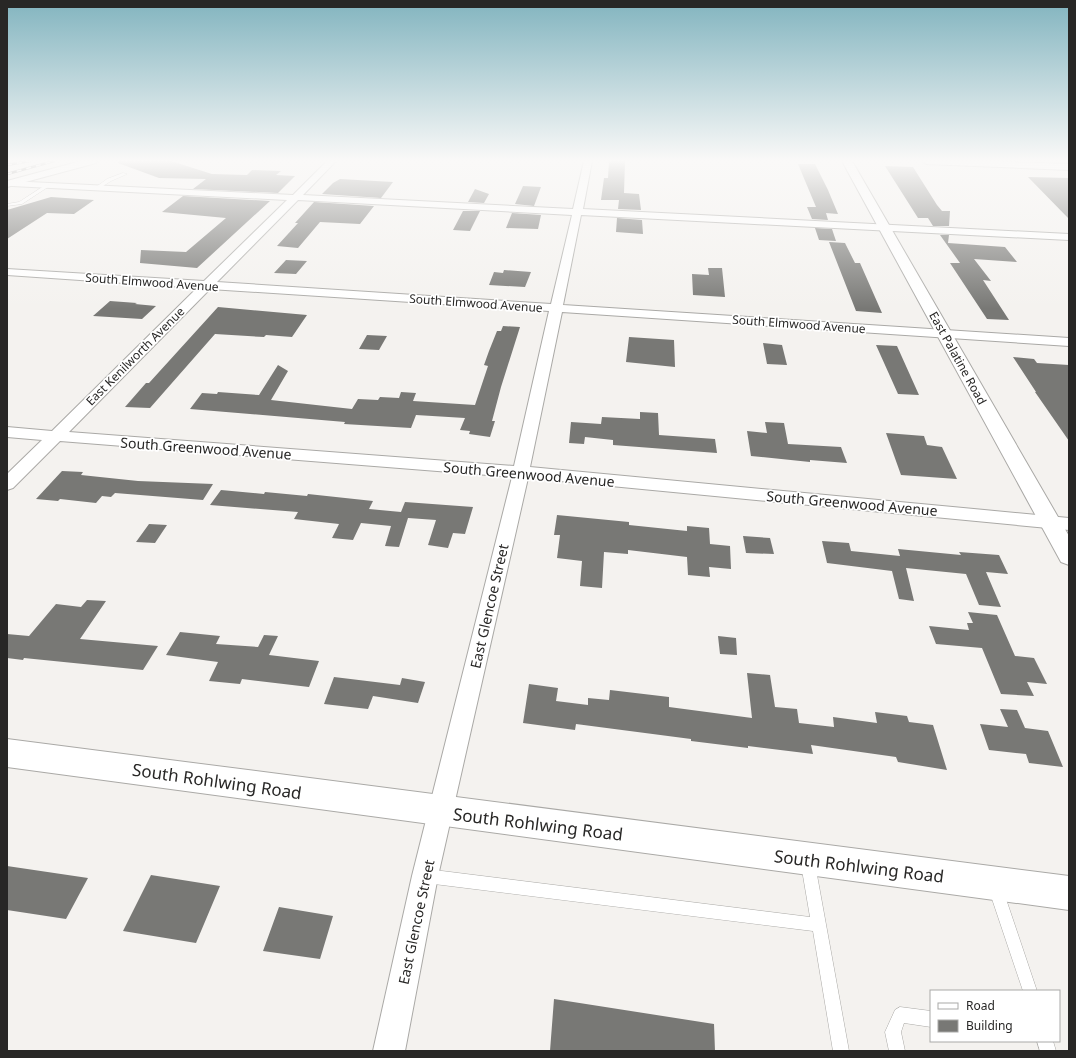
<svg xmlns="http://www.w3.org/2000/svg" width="1076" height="1058" viewBox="0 0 1076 1058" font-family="'Noto Sans',sans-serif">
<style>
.building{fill:#787875}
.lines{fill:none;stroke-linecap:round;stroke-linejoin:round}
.service-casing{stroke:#aaa9a6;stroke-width:1}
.minor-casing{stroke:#aaa9a6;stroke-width:2}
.tertiary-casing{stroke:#aaa9a6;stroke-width:2}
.primary-casing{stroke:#aaa9a6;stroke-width:2}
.service{fill:#fff;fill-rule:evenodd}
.minor{fill:#fff;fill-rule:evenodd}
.tertiary{fill:#fff;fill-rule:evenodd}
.primary{fill:#fff;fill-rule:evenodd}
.rail-casing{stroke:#4a4947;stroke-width:2.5}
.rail{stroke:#fff;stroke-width:1.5;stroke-dasharray:5;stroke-linecap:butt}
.labels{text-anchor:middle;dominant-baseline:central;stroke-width:3.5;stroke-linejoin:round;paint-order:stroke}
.far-street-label{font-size:12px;fill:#282726;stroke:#fff}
.street-label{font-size:14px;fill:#282726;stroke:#fff}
.near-street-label{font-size:17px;fill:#282726;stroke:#fff}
</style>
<rect width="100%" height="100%" fill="#f4f2ef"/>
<path class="building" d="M118 161H171L212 174 247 175 252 170 281 171 276 175 295 176 278 193 193 189 206 179 159 178 118 163Z
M609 161H625L624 193 639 194 641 210 618 209 619 200H601L604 178H608Z
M798 164H815L828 190 838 214 826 213 828 220 812 219 807 207H816Z
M885 166 913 167 937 205 942 211H950L949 226H933L928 218H918Z
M1028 177 1069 178V219Z
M340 179 393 182 381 198 322 194 333 183Z
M523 186 541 187 534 206 515 204Z
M475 189 489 194 484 203 468 202Z
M183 196 270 201 197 268 140 263 141 250 186 252 226 218 162 212Z
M51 197 94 200 74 214 47 213 7 239V210Z
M314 202 374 206 360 224 320 222 298 248 277 246 298 223H295Z
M463 211H480L470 231 453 230Z
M512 213 541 215 538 229 506 228Z
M617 218 642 220 643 234 616 232Z
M815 228 832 229 836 241 819 240Z
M940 235H949L948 243 1005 247 1017 262 974 259 991 281 983 280 1009 320 987 319 950 263H960Z
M829 242 845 243 855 263H860L882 313 856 311Z
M286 260 307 261 296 274 274 273Z
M708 268H722L725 297 693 295 692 274 709 275Z
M504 270 531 272 525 287 489 285 494 272 503 273Z
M110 301 137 303 135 304 156 306 142 319 93 316Z
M218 307 307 315 292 337 266 335 264 337 215 334 150 408 125 407 146 383H149Z
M503 326 520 327 501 387 492 421H495L490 437 469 434 470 431 460 430 465 418 416 415 411 428 344 424 345 422 190 409 202 393 217 394 218 392 259 395 278 365 288 371 271 400 352 409 358 399 378 400 380 397 399 398 401 392 416 393 413 401 475 405 488 366 484 365 489 351 497 331H501Z
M367 335 387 336 379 350 359 349Z
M629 337 674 340 675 367 626 362Z
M763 343 782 345 787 365 767 364Z
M876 345 897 346 919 395 898 394Z
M1013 357 1034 359 1037 363 1069 365V441L1035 392H1036Z
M640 412 658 413 659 435 715 439 717 453 613 445V440L585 437 584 444 569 443 571 422 601 424 602 417 640 419Z
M765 422 784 423 788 444 841 447 847 463 810 460V462L751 456 747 431 767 433Z
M886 433 924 436 927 445 942 447 957 479 901 475Z
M62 471 83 472 81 475 138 481 213 484 203 500 115 493 111 497 102 496 96 503 60 499 58 501 36 499Z
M221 490 264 494 265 492 307 496 308 494 373 501 369 509 401 512 405 502 473 507 465 534 453 533 448 548 428 545 436 520 408 518 399 547 385 546 391 526 361 523 353 540 332 538 339 524 294 519 298 512 210 505Z
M557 515 629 522V525L687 531V526L709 528 710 544 730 546 731 569 709 567 710 577 688 575 687 557 628 550V554L604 552 602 588 580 586 582 561 557 558 560 535H554Z
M149 524 167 525 155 543 136 542Z
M743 536 770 538 774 554 746 553Z
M822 541 849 543 851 551 900 556 898 549 961 555 959 552 999 555 1008 574 986 572 1001 607 979 605 966 574 906 568 914 601 899 599 892 571 827 563Z
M87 600 106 601 80 639 158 646 143 670 24 658 23 660 7 658V634L29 636 56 604 81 607Z
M968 612 997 615 1015 656 1034 658 1047 684 1027 682 1034 696 1001 694 982 648 936 644 929 626 969 630 967 623H973Z
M180 632 220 636 216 644 258 647 264 635 278 636 269 655 319 661 309 687 242 679 240 684 209 681 218 662 166 655Z
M718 636 736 638 737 655 720 654Z
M747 673 770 675 775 707 797 709 799 723 834 727 833 717 877 723 875 712 907 716 909 722 933 725 947 770 898 762 896 757 811 745 813 754 748 746V748L691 741V739L576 724 575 730 523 723 529 684 558 688 556 701 588 705V698L609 700 610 690 669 697V707L752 718Z
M334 677 400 685 402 678 425 682 418 703 373 696 368 709 324 704Z
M1000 709 1017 710 1025 728 1048 731 1063 767 1029 763 1026 754 989 750 980 724 1008 727Z
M7 866 88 878 66 919 7 910Z
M151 875 220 886 196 943 123 931Z
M279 907 333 916 320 959 263 951Z
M554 999 714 1024 715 1051H550Z"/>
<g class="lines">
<g class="service-casing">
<path id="service" d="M123 173 127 174 111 181 100 188 96 187 107 179Z
M47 184 51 185 22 204 7 206V204L19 202Z
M808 857 813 859 815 864 849 1051H833L813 931 426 883 421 881 419 876 421 871 426 869 810 917 801 864 803 859Z
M996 883 1001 885 1003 890 1037 991H1023L989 890 991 885Z
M900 1007 931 1011V1027L904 1023 901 1032 905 1051H889L885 1032 895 1010Z
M1037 1041H1053L1056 1051H1040Z"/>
</g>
<g class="minor-casing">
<path id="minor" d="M327 161H336L303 195 573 209 584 161H592L583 209 1069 234V240L581 215 563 305 1069 338V346L562 312 530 467 1069 518V530L528 478 438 876 405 1051H373L412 876 512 477 60 441 13 488 7 490V474L42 440 7 437V427L52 431 197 288 7 275V269L204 281 287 200 12 186 9 185V181L293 195ZM298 200 572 215 551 304 217 282ZM210 289 549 311 514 466 69 432Z
M922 161H983L1069 164V170L926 164Z"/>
</g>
<g class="tertiary-casing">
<path id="tertiary" d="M7 739 1069 876V910L7 767Z"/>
</g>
<g class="primary-casing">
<path id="primary" d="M81 161H97L96 163 7 187V181Z
M842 161H852L1069 536V565L1061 562Z"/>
</g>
<use href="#service" class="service"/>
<use href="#minor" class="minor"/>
<use href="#tertiary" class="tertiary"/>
<use href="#primary" class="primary"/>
<g class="rail-casing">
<path id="rail" d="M7 165 30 161
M7 174 54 161"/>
</g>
<use href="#rail" class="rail"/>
</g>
<linearGradient id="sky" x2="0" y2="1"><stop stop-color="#82b4bf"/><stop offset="0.52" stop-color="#faf9f8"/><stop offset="1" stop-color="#faf9f8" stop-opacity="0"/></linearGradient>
<rect width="1076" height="309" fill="url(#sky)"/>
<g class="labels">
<g class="far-street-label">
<text transform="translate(152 282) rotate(4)">South Elmwood Avenue</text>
<text transform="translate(476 303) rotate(4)">South Elmwood Avenue</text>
<text transform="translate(799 324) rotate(4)">South Elmwood Avenue</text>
<text transform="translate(135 356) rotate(-45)">East Kenilworth Avenue</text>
<text transform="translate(958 358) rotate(61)">East Palatine Road</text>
</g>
<g class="street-label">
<text transform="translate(206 448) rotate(4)">South Greenwood Avenue</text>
<text transform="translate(529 474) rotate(5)">South Greenwood Avenue</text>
<text transform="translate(852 503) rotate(5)">South Greenwood Avenue</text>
<text transform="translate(489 606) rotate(-77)">East Glencoe Street</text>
<text transform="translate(416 922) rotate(-78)">East Glencoe Street</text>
</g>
<g class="near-street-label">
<text transform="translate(217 781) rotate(8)">South Rohlwing Road</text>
<text transform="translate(538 824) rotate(7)">South Rohlwing Road</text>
<text transform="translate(859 866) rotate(7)">South Rohlwing Road</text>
</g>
</g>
<rect width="1076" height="1058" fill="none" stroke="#282726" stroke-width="16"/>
<rect x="930" y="990" width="130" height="52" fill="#ffffff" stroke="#a9a9a8"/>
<rect x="938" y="1003" width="20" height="6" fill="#ffffff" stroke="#a9a9a8"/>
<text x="966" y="1010" font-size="12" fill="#282726">Road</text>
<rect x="938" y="1020" width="20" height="12" fill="#787875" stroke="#a9a9a8"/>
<text x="966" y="1030" font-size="12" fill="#282726">Building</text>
</svg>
